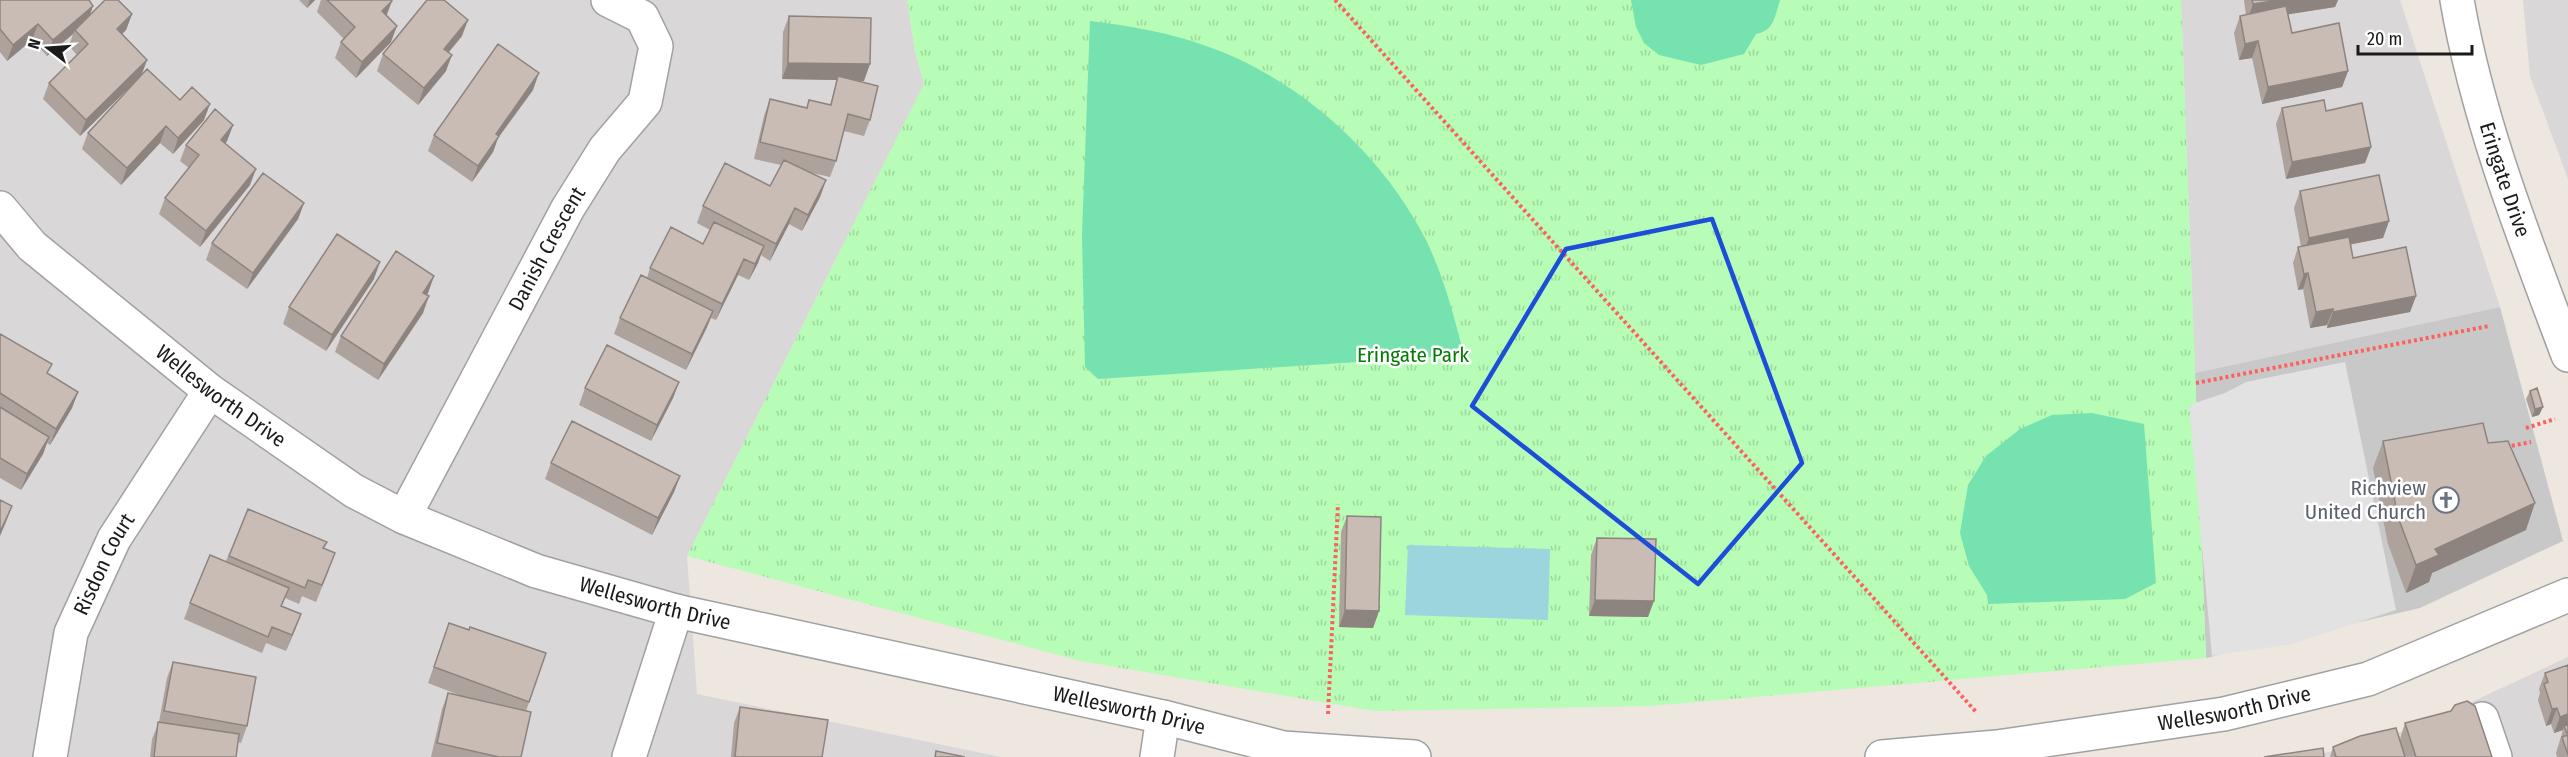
<svg xmlns="http://www.w3.org/2000/svg" width="2568" height="757" viewBox="0 0 2568 757" font-family="'Fira Sans Condensed',sans-serif">
<style>
.residential{fill:#d9d7d7}
.religious{fill:#c8c8c8}
.park{fill:url(#park-tufts)}
.pitch{fill:#76e2af}
.parking{fill:#e2e2e2}
.water{fill:#9cd5de}
.lines{fill:none;stroke-linecap:round;stroke-linejoin:round}
.minor-casing{stroke:#a1a1a1;stroke-width:36}
.path{stroke:#ff605e;stroke-width:4;stroke-dasharray:3 3;stroke-linecap:butt}
.minor{stroke:#fff;stroke-width:33}
.wall{fill:#ada29c}
.shaded-wall{fill:#8d847f}
.building{fill:#c9bcb5;stroke:#8d847f;stroke-width:1.5}
.marked{fill:none;stroke:#1d4ed8;stroke-width:4.5;stroke-linejoin:round}
.labels{text-anchor:middle;dominant-baseline:central;stroke-width:5;stroke-linejoin:round;paint-order:stroke}
.street-label{font-size:21px;fill:#1a1a1a;stroke:#fff}
.park-label{font-size:21px;fill:#067c05;stroke:#fff}
.worship-label{font-size:21px;fill:#5b616d;stroke:#fff;text-anchor:end}
</style>
<defs>
<pattern id="park-tufts" width="24" height="20" patternUnits="userSpaceOnUse" patternTransform="scale(1.5)"><rect width="24" height="20" fill="#b7fcb7"/><path d="M3 7l-1-3M5 7V3M7 7l1-3M15 17l-1-3M17 17v-4M19 17l1-3" fill="none" stroke="#9dd79d"/></pattern>
</defs>
<rect width="100%" height="100%" fill="#ede7df"/>
<path class="residential" d="M0 0H907L915 51 924 84 687 556 697 694 1001 757H0Z
M2181 0H2400L2500 307 2195 373Z
M2523 0H2568V179L2530 76Z
M2568 657V757H2311L2418 727Z"/>
<path class="religious" d="M2500 307 2563 541 2420 608 2206 658 2195 373Z"/>
<path class="park" d="M907 0H2181L2206 658 1649 706 1375 711 1081 661 687 556 924 84 915 51Z"/>
<path class="pitch" d="M1631 0H1780C1775 16 1774 31 1756 34L1744 54 1701 65 1659 55 1644 43 1636 27Z
M1090 21C1130 26 1168 32 1206 46 1299 78 1383 154 1427 242 1444 278 1454 316 1464 355L1098 379 1085 367 1082 235Z
M2092 413 2144 424 2156 583 2125 599 1988 604 1987 595 1969 566 1960 533 1968 485 1986 456 2020 429 2052 415Z"/>
<path class="parking" d="M2345 362 2396 610 2292 644 2212 656 2189 405 2225 393 2246 382Z"/>
<path class="water" d="M1408 545 1550 549 1548 620 1405 615Z"/>
<g class="lines">
<g class="minor-casing">
<g id="minor">
<path id="s1" d="M2457 0C2478 122 2525 240 2568 355"/>
<path id="s2" d="M0 208 32 246 210 391 354 491 404 517 536 571 676 611 1163 717 1283 748 1414 757"/>
<path id="s3" d="M404 517 568 208 605 149 645 102 656 46 642 17 608 0"/>
<path d="M2482 719 2495 757"/>
<path id="s4" d="M50 757 71 633 114 539 210 391"/>
<path d="M629 757 676 611"/>
<path d="M1157 757 1163 717"/>
<path id="s5" d="M1882 757 1997 747 2224 714 2368 679 2568 595"/>
</g>
</g>
<path class="path" d="M1335 0 1977 713
M2196 383 2489 326
M2526 428 2555 419
M2506 447 2531 442
M1328 714 1338 504"/>
<use href="#minor" class="minor"/>
</g>
<path class="wall" d="M0 0 93 6 90 15 132 14 126 30 122 34 147 60 141 76 180 100 204 120 173 154 160 143 121 185 82 149 88 133 139 78 80 136 43 99 49 83 77 55 69 46 73 34 47 56 32 40 7 61 0 52Z
M299 0H315L307 8Z
M321 0H391L386 15 391 42 356 78 335 58 341 42 344 39 317 12Z
M2244 0H2338L2335 7 2288 14 2292 33 2348 71 2342 87 2262 104 2252 58 2239 60 2234 33 2240 16 2246 15Z
M789 16 864 81H856L870 120 864 136 844 131 836 161 830 177 808 172 826 180 820 197 802 231 789 224 770 261 761 255 758 263 749 280 738 275 716 320 711 318 707 327 686 370 614 334 620 318 647 278 650 268 703 244 710 230 697 223 703 206 770 186 781 165 754 159 764 116 770 99 806 108 809 100 830 105 837 80 782 79 783 32Z
M462 36 449 52 446 71 418 105 377 71 383 54Z
M533 90 498 138 493 152 472 182 428 151 434 135Z
M2282 108 2326 111 2371 147 2365 163 2286 179 2276 124Z
M233 125 227 141 225 144 250 185 200 247 159 214 165 198 189 168 180 161 186 145Z
M2300 191 2389 221 2383 238 2351 244 2353 258 2416 296 2410 312 2327 328V325L2310 328 2303 289 2298 290 2293 263 2298 247H2301L2294 208Z
M304 203 298 219 247 289 206 260 212 243Z
M434 276 427 295 423 313 378 380 335 352 341 336Z
M374 279 326 351 283 324 289 307Z
M0 334 48 374 78 392 72 408 50 445 47 443 43 454 21 490 0 478Z
M679 382 673 398 651 441 579 405 585 388Z
M2530 391 2543 407 2539 415 2532 417 2526 399Z
M2383 441 2488 443 2526 530 2432 573 2429 582 2406 593 2388 544 2373 468Z
M551 463 680 476 674 492 652 535 545 479Z
M248 509 327 542 324 549 329 570 316 602 302 596 299 604 285 598 282 606 301 614 286 651 266 643 262 653 184 619 190 603 226 561Z
M1347 516 1379 611 1373 628 1339 627 1341 532Z
M1597 538 1648 617 1589 616 1591 555Z
M449 623 546 653 526 711 521 757H431L442 709 448 693 459 695 428 683Z
M173 662 247 726 241 743 238 742 236 757H150L152 739 159 722 167 678Z
M2568 665V757H2557L2556 753 2563 730 2554 733 2551 724 2546 726 2538 700 2540 693 2539 689 2545 673Z
M740 707 822 757H731L734 723Z
M2405 723 2492 757H2330L2333 747 2400 739Z"/>
<path class="shaded-wall" d="M310 0H315L307 8Z
M2280 0H2338L2335 7 2247 21 2253 4Z
M392 1 386 17 382 11Z
M93 6 87 22 75 30 73 34 47 56 53 40Z
M132 14 126 30 111 45 117 29Z
M468 20 462 36 438 65 444 49Z
M38 24 32 40 7 61 13 45Z
M397 26 391 42 356 78 362 62Z
M2258 41 2252 58 2239 60 2245 44Z
M452 55 446 71 418 105 424 88Z
M147 60 141 76 80 136 86 120Z
M788 63 870 64 864 81 837 80 838 76 837 80 782 79Z
M2348 71 2342 87 2262 104 2268 87Z
M539 73 533 90 498 138 493 152 472 182 478 166 496 134Z
M210 104 204 120 173 154 178 138Z
M233 125 227 141 215 157 221 140Z
M166 126 160 143 121 185 127 168Z
M2371 147 2365 163 2286 179 2292 162Z
M256 169 250 185 200 247 206 231Z
M826 180 820 197 802 231 808 215Z
M304 203 298 219 247 289 253 273Z
M795 208 789 224 770 261 776 244Z
M2389 221 2383 238 2303 254 2309 238Z
M764 246 758 263 749 280 755 264Z
M744 259 738 275 716 320 722 304Z
M380 262 374 279 326 351 332 335Z
M2308 273 2303 289 2298 290 2304 274Z
M434 276 428 293 417 309 423 293Z
M429 296 423 313 378 380 384 364Z
M2416 296 2410 312 2327 328 2333 312Z
M2333 309 2327 325 2310 328 2316 312Z
M713 311 707 327 686 370 692 354Z
M679 382 673 398 651 441 657 425Z
M78 392 72 408 50 445 56 429Z
M2543 407 2539 415 2532 417 2535 409Z
M49 437 43 454 21 490 27 474Z
M680 476 674 492 652 535 658 518Z
M2535 503 2526 530 2432 573 2429 582 2406 593 2416 565 2435 549Z
M12 506 6 522 0 536V532Z
M1595 600 1654 601 1648 617 1589 616Z
M1345 610 1379 611 1373 628 1339 627Z
M301 614 295 630 286 651 292 635Z
M2557 708 2551 724 2546 726 2552 709Z
M2568 714V729L2564 726 2563 730 2554 733 2560 717Z"/>
<path class="building" d="M0 0H89L93 6 53 40 38 24 13 45 0 29Z
M105 0H118L132 14 117 29 147 60 86 120 49 83 88 44 75 30Z
M327 0H391L392 1 382 11 397 26 362 62 341 42 355 27Z
M427 0H444L468 20 444 49 452 55 424 88 383 54Z
M2252 0H2280L2253 4Z
M2286 6 2292 33 2339 23 2348 71 2268 87 2258 41 2245 44 2240 16Z
M789 16 871 18 870 64 788 63Z
M498 44 539 73 496 134 499 136 478 166 434 135Z
M147 69 180 100 192 87 210 104 178 138 166 126 127 168 88 133Z
M838 76 878 86 870 120 848 114 836 161 760 142 770 99 807 108 809 100 831 105Z
M2324 100 2326 111 2362 103 2371 147 2292 162 2282 108Z
M215 109 233 125 221 140 256 169 206 231 165 198 199 155 186 145Z
M784 160 826 180 808 215 795 208 776 244 703 206 725 163 770 186Z
M263 173 304 203 253 273 212 243Z
M2379 175 2389 221 2309 238 2300 191Z
M714 222 764 246 755 264 744 259 722 304 650 268 671 227 703 244Z
M337 234 380 262 332 335 289 307Z
M2349 237 2353 258 2406 247 2416 296 2333 312V309L2316 312 2308 273 2304 274 2298 247Z
M396 251 434 276 423 293 429 296 384 364 341 336Z
M641 275 713 311 692 354 620 318Z
M0 334 52 364 47 373 78 392 56 429 0 393Z
M607 345 679 382 657 425 585 388Z
M2537 388 2543 407 2535 409 2530 391Z
M0 407 49 437 27 474 0 458Z
M572 421 680 476 658 518 551 463Z
M2483 423 2488 443 2508 441 2535 503 2435 549 2439 555 2416 565 2398 517 2383 441Z
M0 500 12 506 0 532Z
M248 509 327 542 323 548 335 553 322 585 308 580 305 588 229 556Z
M1347 516 1381 517 1379 611 1345 610Z
M1597 538 1656 539 1654 601 1595 600Z
M210 555 289 588 281 606 301 614 292 635 272 627 268 637 190 603Z
M449 623 469 630 470 627 546 653 529 702 434 667Z
M173 662 256 677 247 726 164 711Z
M2568 665V714L2560 717 2557 708 2552 709 2544 684 2548 682 2545 673Z
M448 693 531 712 521 757H499L437 743Z
M2467 701 2475 706 2492 757H2416L2405 723 2451 711 2455 705Z
M740 707 828 720 822 757H735Z
M158 722 239 734 236 757H154Z
M2568 725V755L2562 737 2568 735 2564 726Z
M2396 728 2405 757H2336L2333 747 2360 736Z
M2323 748 2324 757H2264Z
M936 751 965 757H935Z"/>
<path class="marked" d="M1712 219 1802 463 1698 584 1472 406 1566 249Z"/>
<defs>
<g id="church-ring" transform="scale(1.35)"><circle r="9.5" fill="#fff" stroke="#6b7280" stroke-width="1.5"/><path d="M-1.2-6h2.4v3.5h3.3v2.4h-3.3V6h-2.4V-.1h-3.3v-2.4h3.3Z" fill="#6b7280"/></g>
</defs>
<g fill-rule="evenodd">
<use href="#church-ring" x="2446" y="500"/>
</g>
<g class="labels">
<g class="street-label">
<text stroke="none"><textPath href="#s1" startOffset="186">Eringate Drive</textPath></text>
<text stroke="none"><textPath href="#s3" startOffset="304">Danish Crescent</textPath></text>
<text stroke="none"><textPath href="#s2" startOffset="291">Wellesworth Drive</textPath></text>
<text stroke="none"><textPath href="#s4" startOffset="202">Risdon Court</textPath></text>
<text stroke="none"><textPath href="#s2" startOffset="777">Wellesworth Drive</textPath></text>
<text stroke="none"><textPath href="#s5" startOffset="356">Wellesworth Drive</textPath></text>
<text stroke="none"><textPath href="#s2" startOffset="1263">Wellesworth Drive</textPath></text>
</g>
<g class="park-label">
<text x="1413" y="355">Eringate Park</text>
</g>
<g class="worship-label">
<text x="2426" y="488">Richview<tspan x="2426" dy="24">United Church</tspan></text>
</g>
</g>
<g transform="translate(48 48) rotate(287)" stroke="#ffffff" stroke-width="4.5" paint-order="stroke">
<path d="M0-4.5L10 22L0 15L-10 22Z" fill="#1a1a1a"/>
<text y="-9" font-size="16" font-weight="bold" text-anchor="middle" fill="#1a1a1a">N</text>
</g>
<path d="M2358 45v9h114v-9" fill="none" stroke="#1a1a1a" stroke-width="3"/>
<text x="2367" y="45" font-size="18" fill="#1a1a1a" stroke="#ffffff" stroke-width="4.5" paint-order="stroke">20 m</text>
</svg>
